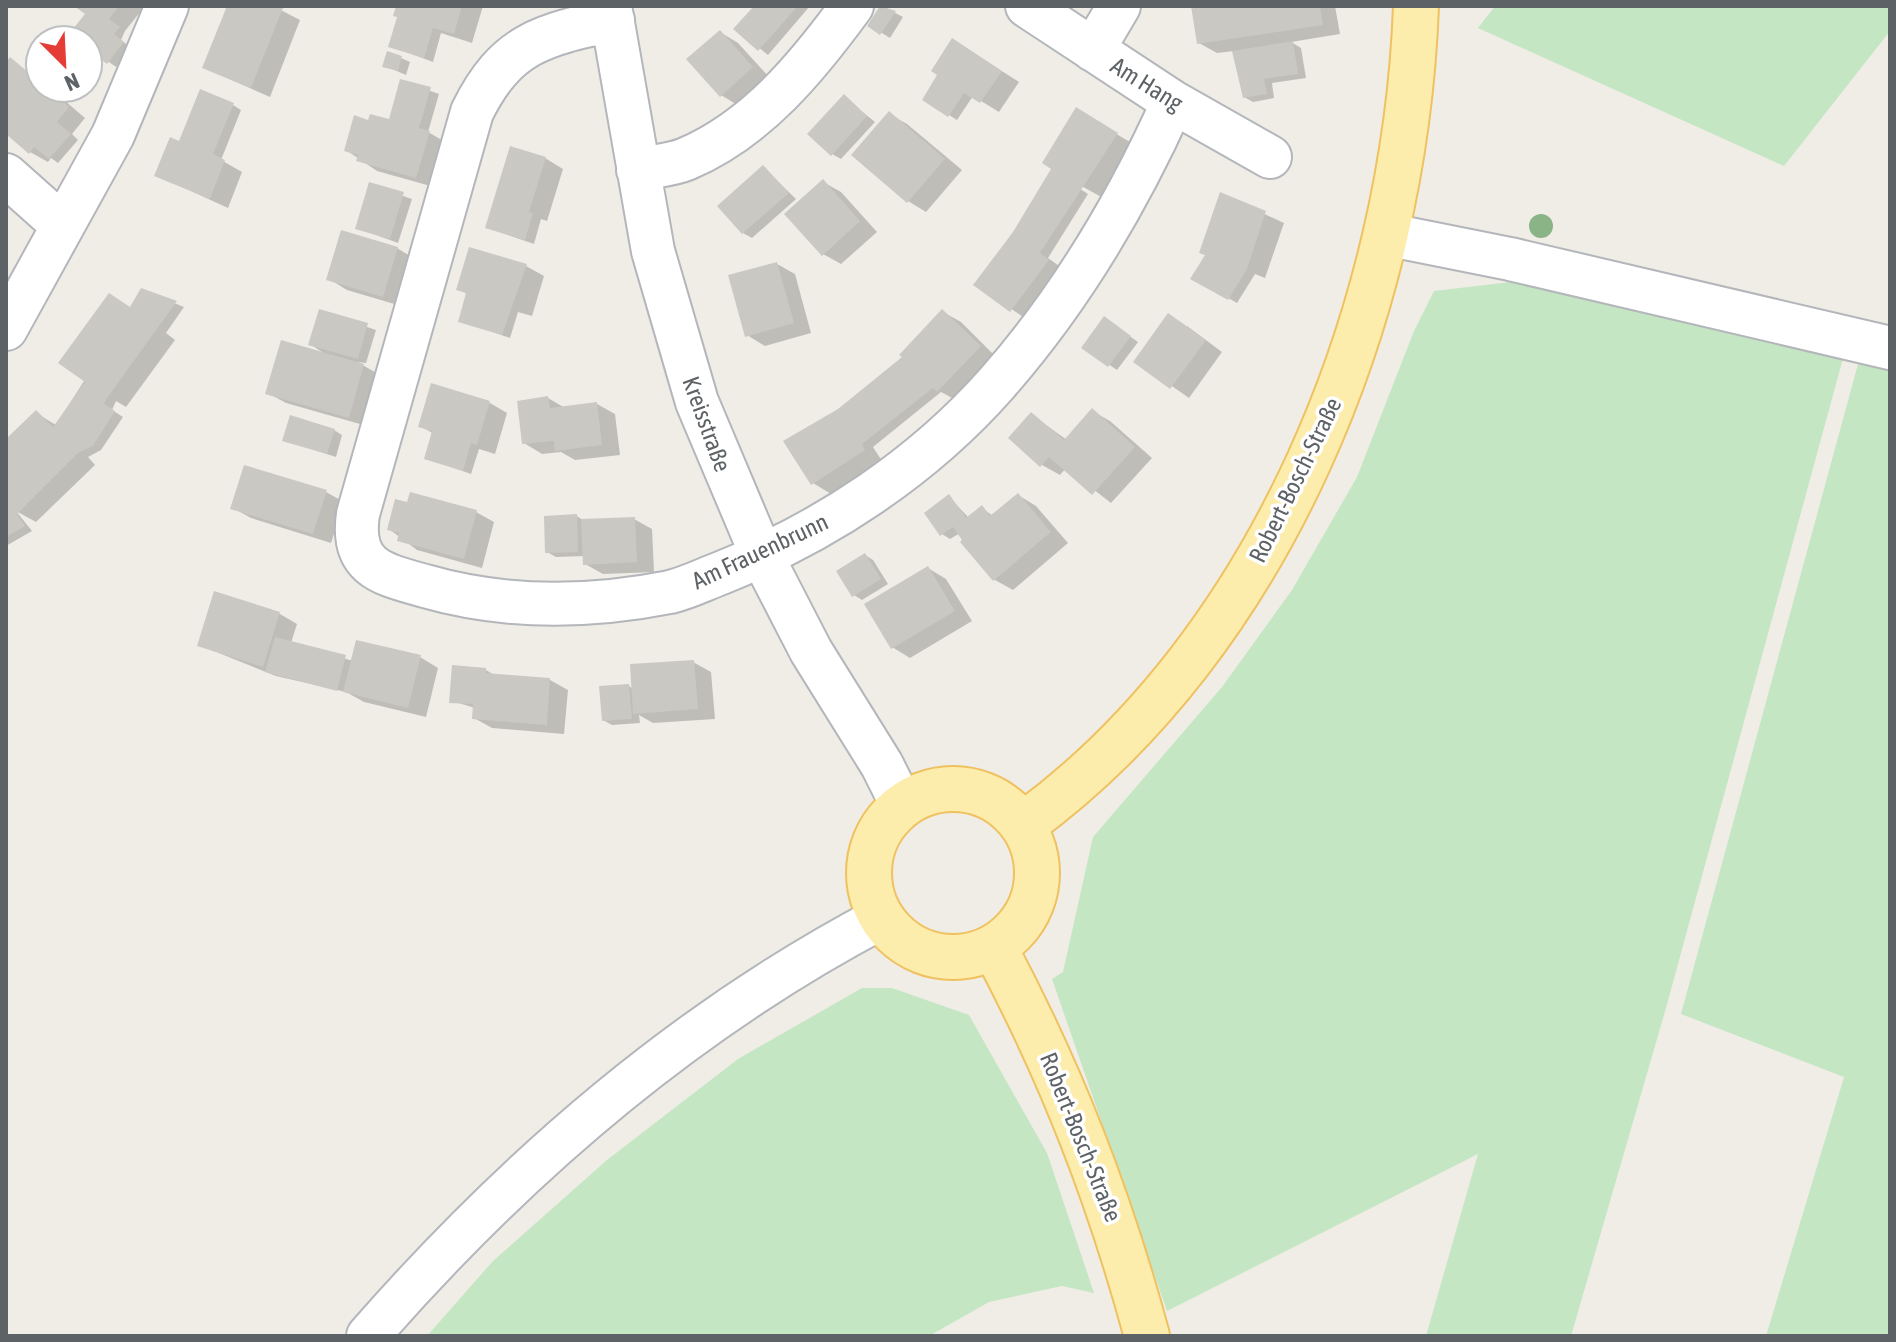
<svg xmlns="http://www.w3.org/2000/svg" width="1896" height="1342" viewBox="0 0 1896 1342" font-family="'Asap Condensed',sans-serif">
<style>
.green{fill:#c5e6c3}
.shadow{fill:#0003}
.building{fill:#cac8c3}
.lines{fill:none;stroke-linecap:round;stroke-linejoin:round}
.minor-casing{stroke:#b3b6ba;stroke-width:46}
.major-casing{stroke:#efc160;stroke-width:48}
.minor{stroke:#fff;stroke-width:42}
.major{stroke:#fdedad;stroke-width:44}
.tree{fill:#8ab386}
.labels{text-anchor:middle;dominant-baseline:central;stroke-width:7;stroke-linejoin:round;paint-order:stroke}
.street-label{font-size:24px;fill:#5d6266;stroke:#fff}
</style>
<rect width="100%" height="100%" fill="#efede6"/>
<path class="green" d="M1495 6H1890V31L1784 166 1478 28Z
M1525 266 1845 351 1666 1008 1571 1336H1426L1478 1154 1167 1311 1052 979 1063 972 1093 837 1222 687 1292 590 1357 477 1414 331 1434 291 1511 282Z
M1864 342 1890 349V1336H1766L1844 1077 1681 1014Z
M862 988H892L969 1015 1047 1153 1094 1293 1062 1286 989 1302 929 1336H427L493 1261 607 1160 738 1059Z"/>
<path class="shadow" d="M78 6H145L125 31 121 40 131 48 116 67 88 47V40H79L96 20Z
M229 6H273L300 20 270 97 204 68Z
M398 6H483L472 43 441 33 433 62 390 46 400 17Z
M756 6H810L768 55 736 29Z
M882 6 903 17 890 38 869 25Z
M1193 6H1335L1340 34 1291 42 1301 48 1306 78 1272 83 1274 98 1253 102 1244 97 1234 51 1217 53 1199 43Z
M720 32 738 43 770 78 739 106 721 95Z
M970 51 1019 82 999 112 973 96 957 120 949 115Z
M401 58 410 62 406 75 385 66Z
M10 60 40 80V88H50L85 118 72 134 78 140 58 163 51 158 48 162 30 152 6 131V65Z
M402 81 439 94 428 132 447 143 434 187 377 171 346 150 370 122 399 124Z
M844 97 875 122 841 159 832 154Z
M233 105 241 110 221 160 242 172 228 208 156 175Z
M1076 110 1135 145 1103 198 1078 184 1077 187 1088 194 1048 258 1066 271 1029 321 975 284 1017 230 1052 172Z
M889 114 907 124 962 170 926 212 908 201Z
M545 158 563 169 547 221 541 219 534 244 488 228Z
M763 167 796 199 752 238 743 233Z
M823 182 841 192 877 232 841 264 823 254Z
M371 185 412 199 398 243 357 228Z
M1221 194 1284 223 1265 278 1255 274 1237 303 1193 278 1207 255Z
M397 248 415 259 401 306 347 290 329 279Z
M777 264 795 274 811 333 765 346 747 335Z
M526 266 544 276 532 316 518 312 510 338 460 321 467 294 459 289Z
M142 290 184 307 166 333 175 340 126 407 116 401 112 410 123 417 101 450 88 457 95 465 36 522 16 511 32 531 6 546V442L36 413 56 425Z
M320 311 376 330 366 363 357 362 382 376 367 426 286 403 268 393 325 354 310 344Z
M943 312 961 322 997 358 956 400 941 392 873 447 882 461 831 494 813 483 786 441 840 410 905 358Z
M1112 324 1138 342 1117 370 1083 347Z
M1187 326 1222 352 1189 398 1136 361Z
M548 398 565 408 597 404 615 414 620 455 575 460 561 452 542 454 524 443Z
M490 403 507 413 495 454 479 449 471 474 426 458 434 434 420 426Z
M1092 411 1110 421 1152 458 1111 503 1066 468 1060 475 1042 465 1032 415 1067 440Z
M334 430 342 435 336 457 284 440Z
M326 492 344 502 331 543 251 518 233 508Z
M1018 495 1036 506 1068 543 1013 590 995 580 962 542 966 539 960 533 950 539 942 534 949 497 969 518 982 508 993 516Z
M476 512 494 522 482 568 417 550 389 529Z
M577 516 584 521 634 519 652 529 654 572 603 574 585 564V556L556 557 547 552Z
M865 555 873 560 888 584 862 600 854 595Z
M928 568 946 579 972 621 910 658 892 647Z
M215 593 280 614 297 624 291 643 353 661 420 657 438 668 426 717 364 702 346 692 276 676 199 645Z
M693 662 711 672 715 719 653 723 639 715 640 723 612 725 603 720 629 686 633 689Z
M486 670 494 675 550 680 568 690 564 734 492 728 474 718 475 708 452 701Z"/>
<path class="building" d="M74 6H119L109 19 120 27 114 34 124 42 107 64 88 49V40H76L69 34 85 14Z
M227 6 283 8 251 88 202 68Z
M396 6H462L454 34 433 28 424 58 388 47 397 17 393 16Z
M754 6H798L758 51 733 29Z
M880 6 896 11 880 35 867 26Z
M1191 6H1320L1323 25 1197 44Z
M720 30 753 67 720 97 686 59Z
M952 38 1002 71 980 103 964 93 948 117 922 100 937 75 931 71Z
M1293 41 1298 74 1264 79 1267 94 1243 98 1232 51Z
M387 51 402 56 398 71 382 67Z
M10 57 40 82V88H47L69 107 57 122 71 134 49 159 34 147 29 154 6 134V62Z
M400 79 431 87 419 128 430 131 416 178 356 161 358 155 344 151 354 115 368 120 370 114 389 119Z
M200 89 234 103 213 154 225 160 210 199 154 176 170 137 179 141Z
M844 94 867 116 831 156 807 134Z
M1076 107 1118 133 1040 253 1049 260 1010 312 973 285 1013 232 1051 169 1042 163Z
M889 111 945 159 907 203 851 155Z
M510 146 546 157 529 212 533 213 525 240 485 228Z
M763 165 789 193 742 234 717 206Z
M823 179 860 221 822 256 784 214Z
M369 182 404 192 390 239 355 229Z
M1220 192 1266 211 1247 269 1228 300 1190 279 1205 255 1199 253Z
M341 230 398 247 383 297 326 280Z
M469 247 527 264 502 335 458 322 466 293 456 290Z
M777 262 794 323 745 337 728 275Z
M141 288 177 301 107 398 104 404 115 411 93 446 78 453 17 514 25 526 6 537V439L36 410 53 427 85 382 58 363 109 293 130 307Z
M319 309 368 323 358 359 308 345Z
M942 309 981 346 937 392 933 388 862 444 865 450 811 485 783 441 838 409 902 357 899 355Z
M1168 313 1206 340 1170 389 1133 362Z
M1104 316 1131 336 1108 367 1081 348Z
M281 340 364 364 349 418 265 394Z
M431 383 490 401 477 445 471 443 463 471 424 459 432 431 418 427Z
M548 396 550 408 597 402 602 445 555 451 554 441 522 444 517 401Z
M1092 408 1135 447 1092 495 1049 457 1040 467 1008 438 1031 412 1064 440Z
M290 415 335 429 327 454 282 441Z
M244 465 327 490 313 534 230 509Z
M410 492 477 510 464 559 397 541 399 533 387 530 395 499 407 502Z
M1018 493 1051 532 993 581 960 542 962 540 953 527 940 536 924 513 949 494 966 518 982 505 990 516Z
M577 514 578 552 545 553 544 516Z
M635 517 637 562 583 565 581 519Z
M865 553 881 579 852 597 836 571Z
M928 566 955 611 891 649 864 604Z
M214 591 280 612 263 667 197 646Z
M275 637 346 655 337 691 265 672Z
M356 640 421 655 408 708 343 692Z
M694 660 698 709 633 714 630 664Z
M452 665 486 668V673L550 678 547 725 472 719 473 704 449 703Z
M629 684 632 719 602 721 599 686Z"/>
<g class="lines">
<g class="minor-casing">
<path id="minor" d="M610 6 653 251 697 402 762 556 811 651 882 765 902 805
M1027 6 1173 102 1270 157
M613 20C542 35 506 43 472 112L358 514C350 568 382 574 425 586 505 609 589 608 670 592 687 588 705 579 721 573 825 532 923 467 997 383 1070 300 1128 202 1173 102
M1093 50 1119 6
M638 170C653 166 672 165 686 159 757 129 808 66 852 6
M6 175 61 224
M1385 234 1510 259 1890 348
M6 329 113 135 167 6
M368 1336C513 1170 685 1021 881 918"/>
</g>
<g class="major-casing">
<path id="major" d="M869 873a84 84 0 1 1 168 0a84 84 0 1 1-168 0Z
M1023 825C1273 643 1405 309 1416 6
M994 947C1062 1075 1109 1196 1147 1336"/>
</g>
<use href="#minor" class="minor"/>
<use href="#major" class="major"/>
</g>
<circle class="tree" cx="1541" cy="226" r="12"/>
<g class="labels">
<g class="street-label">
<text transform="translate(1147 84) rotate(32)">Am Hang</text>
<text transform="translate(707 424) rotate(70)">Kreisstraße</text>
<text transform="translate(1295 480) rotate(-64)">Robert-Bosch-Straße</text>
<text transform="translate(760 551) rotate(-25)">Am Frauenbrunn</text>
<text transform="translate(1081 1137) rotate(68)">Robert-Bosch-Straße</text>
</g>
</g>
<rect width="1896" height="1342" fill="none" stroke="#5d6266" stroke-width="16"/>
<g transform="translate(64 64) rotate(156)"><circle r="38" fill="#ffffff" stroke="#bec0c2" stroke-width="2"/>
<path d="M0-6L14 30L0 20L-14 30Z" fill="#e63c36"/>
<text y="-12" font-size="22" font-weight="bold" text-anchor="middle" fill="#5d6266">N</text>
</g>
</svg>
